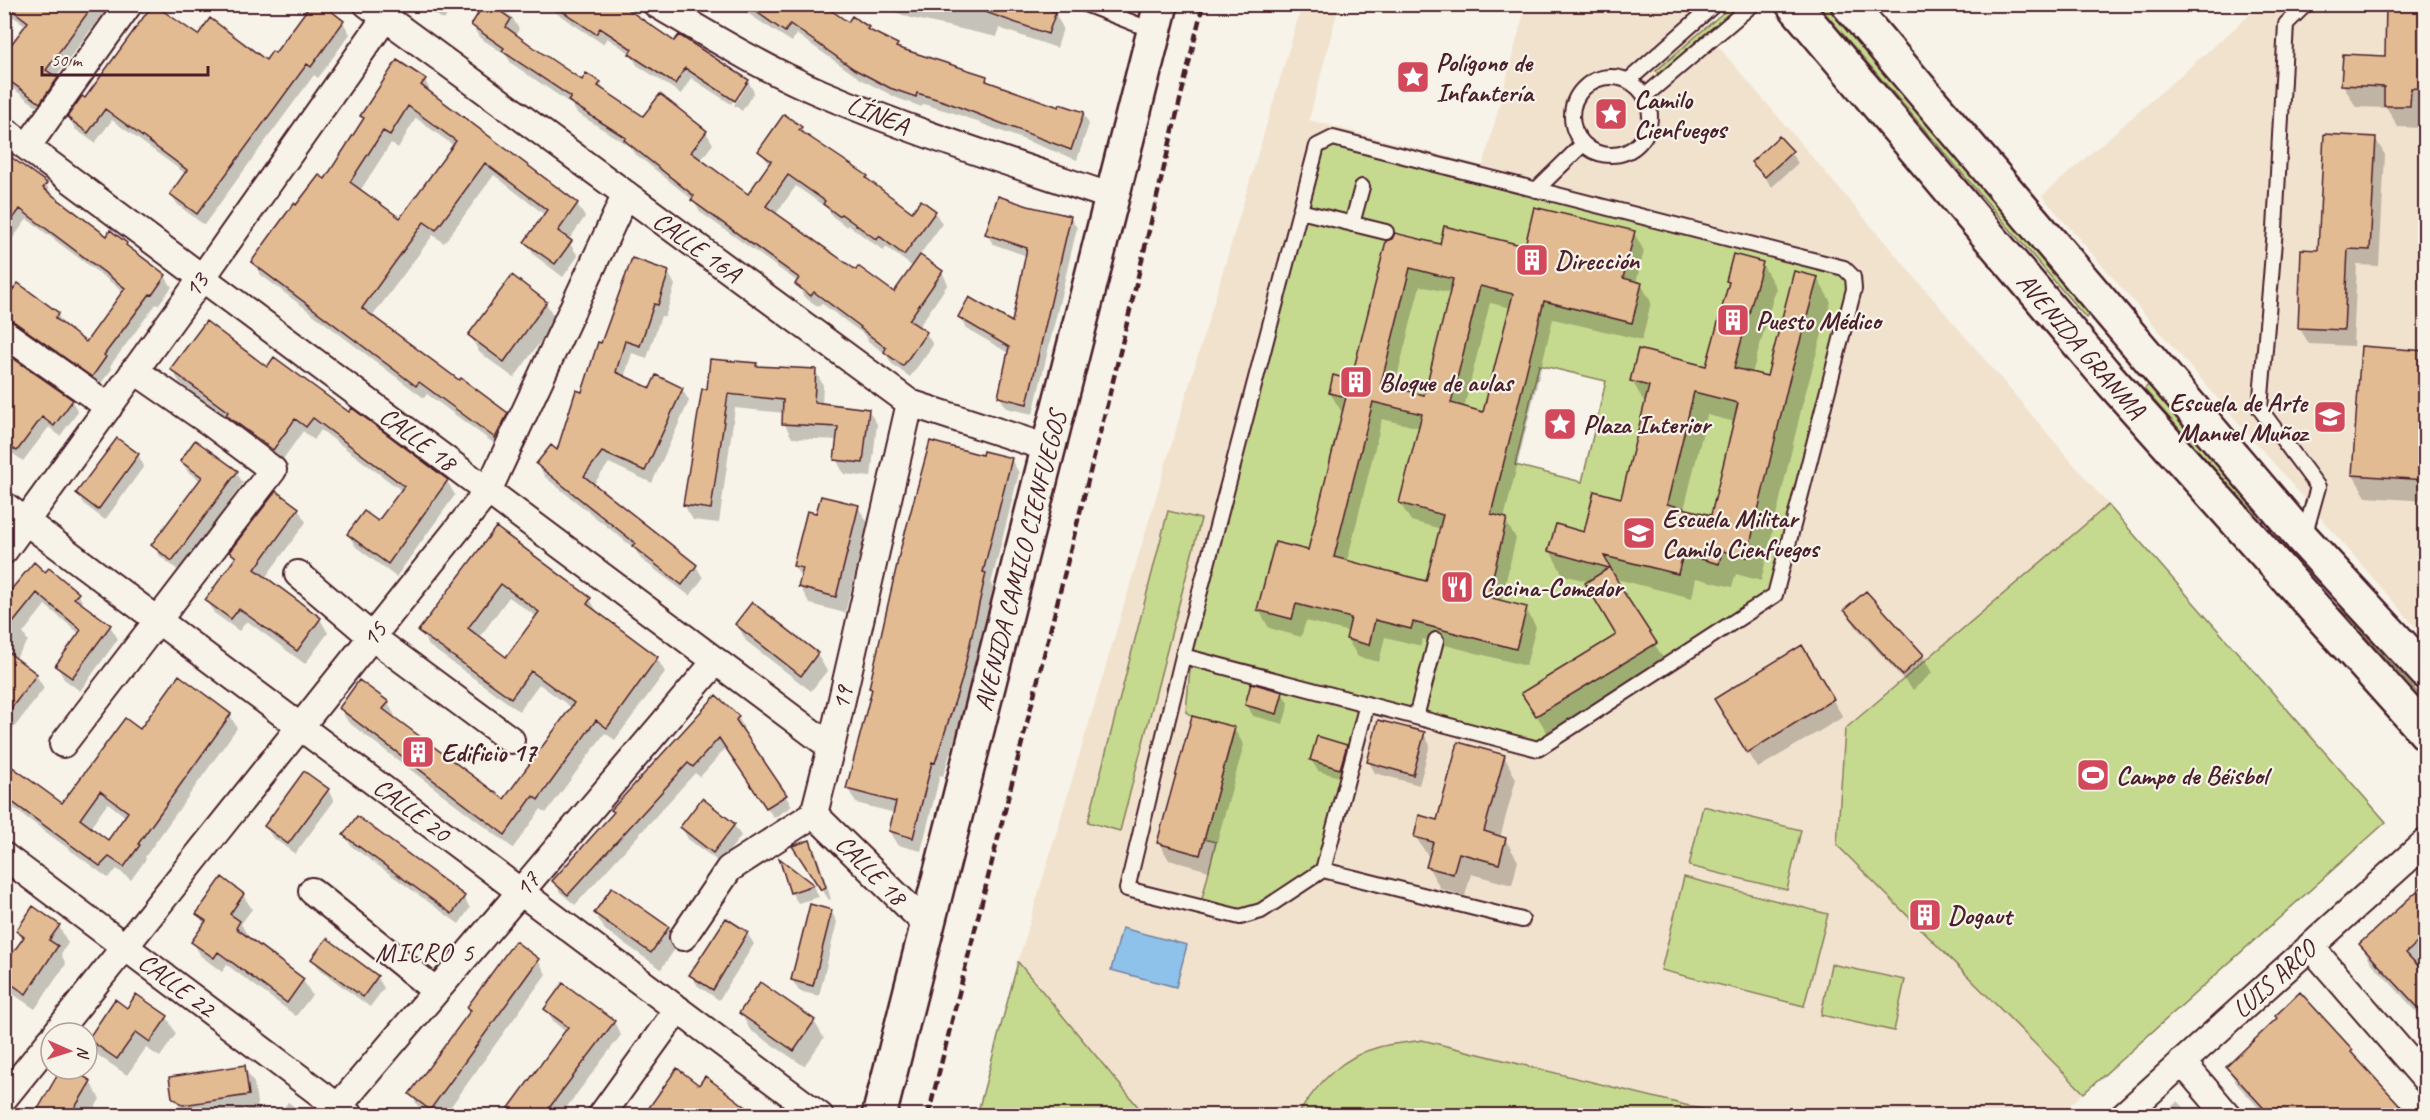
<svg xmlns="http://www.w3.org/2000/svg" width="2430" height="1120" viewBox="0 0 2430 1120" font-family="Caveat,sans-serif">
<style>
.built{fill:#f1e2ce;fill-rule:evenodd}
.green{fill:#c6da8f;stroke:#887c5d;stroke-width:1.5;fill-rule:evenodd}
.water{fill:#8fc2eb;stroke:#73819e;stroke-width:1.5}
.shadow{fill:#0003;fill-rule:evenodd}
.building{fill:#e3bb93;stroke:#4a1f2b;stroke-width:1.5;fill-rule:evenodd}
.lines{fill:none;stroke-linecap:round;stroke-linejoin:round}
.lane-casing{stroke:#4a1f2b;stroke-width:18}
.street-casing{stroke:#4a1f2b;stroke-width:30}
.secondary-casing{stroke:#4a1f2b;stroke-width:38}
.lane{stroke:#f7f3e8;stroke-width:14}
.street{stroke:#f7f3e8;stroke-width:26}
.secondary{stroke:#f7f3e8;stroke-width:33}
.rail{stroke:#4a1f2b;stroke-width:4.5;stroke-dasharray:9 4.5;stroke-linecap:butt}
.labels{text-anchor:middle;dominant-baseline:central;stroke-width:4.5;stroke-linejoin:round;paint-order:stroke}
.poi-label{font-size:26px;font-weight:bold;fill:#4a1f2b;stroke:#f7f3e8;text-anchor:start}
.street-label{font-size:26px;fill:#4a1f2b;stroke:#f7f3e8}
.neighbourhood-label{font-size:27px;letter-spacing:1.5px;fill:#4a1f2b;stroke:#f7f3e8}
</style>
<rect width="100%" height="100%" fill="#f7f3e8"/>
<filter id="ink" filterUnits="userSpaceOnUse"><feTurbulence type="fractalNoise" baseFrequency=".0167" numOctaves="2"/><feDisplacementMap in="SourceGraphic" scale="12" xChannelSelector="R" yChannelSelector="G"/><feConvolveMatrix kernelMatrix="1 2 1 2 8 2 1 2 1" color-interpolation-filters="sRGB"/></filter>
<g filter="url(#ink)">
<path class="built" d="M1302 5H1339L1309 120 1483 166 1526 5H1683L2157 562 2386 822 2059 1115H1145L1018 962ZM1539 365 1606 382 1581 482 1515 465Z
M2261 5H2425V638L2042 196Z"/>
<path class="green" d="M1732 5H1739L1658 74 1656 71Z
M1818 5H1827L2090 312 2086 318Z
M1333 138 1853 277 1775 595 1538 749 1367 704 1323 870 1240 917 1200 907 1216 842 1204 839 1235 728 1192 716 1186 712 1191 658 1179 659 1317 146ZM1539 365 1606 381 1582 482 1515 465Z
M2151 383 2262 509 2255 515 2144 389Z
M2108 505 2386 822 2084 1093 1837 845 1845 729Z
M1168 511 1201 519 1120 831 1088 822Z
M2341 609 2425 701V711L2336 614Z
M1703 806 1801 830 1787 890 1689 866Z
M1684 877 1828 914 1804 1006 1661 970Z
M1018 962 1145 1115H977Z
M1831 964 1905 980 1894 1031 1821 1015Z
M1422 1040 1726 1115H1298C1316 1084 1343 1056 1379 1047 1393 1043 1408 1043 1422 1040Z"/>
<path class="water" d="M1122 928 1187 945 1176 987 1111 970Z"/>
<path class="shadow" d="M4 4H121L106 25 98 20 55 78 63 91 47 114 4 82V56L26 26 4 10Z
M419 4H454L444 20Z
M486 4H492L512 17 519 29 515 36 582 82 600 83 605 92 644 118 706 132 713 144 700 161 748 196 770 165 760 151 801 128 805 136 867 177 870 183 913 214 935 212 942 224 919 256 942 272 948 284 918 328 926 333 933 345 910 377 892 364 886 354 868 341 866 336 821 303 819 307 803 296 798 282 700 212 693 200 633 152 629 146 577 113 571 104 511 63 506 55 479 37 472 25ZM796 186 828 209 832 216 847 227 848 225 884 251 886 247 913 267 895 294 856 272 775 215Z
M543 4H616L675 43 748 81 754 92 742 111 734 105 748 84H745L731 104 691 78 681 94 637 65 630 53 607 38 603 44Z
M733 4H818L848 24 867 28 870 32 897 45 899 50 986 77 990 84 1060 109 1083 113 1089 124 1077 160 954 113 923 104 922 107 897 98 862 80 796 34 792 42Z
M889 4H1030L1055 13 1063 28 1057 48 999 28 997 37 911 18 892 11Z
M1123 4H1141L1140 10 1125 7Z
M2388 4H2426V110H2423L2422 128 2398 127 2387 108 2356 107 2343 85 2386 57Z
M343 22 350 34 318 78 314 75 204 225 178 205 171 194 186 174 112 120 95 143 75 129 69 117 85 101 198 38 266 62Z
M425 80 432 95 577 204 585 217 568 241 578 256 563 277 534 255 526 242 545 215 494 175 444 243 433 235 372 317 460 382 507 414 515 427 503 450 427 394 424 398 261 275 253 262 297 207 325 181 365 120 362 116ZM416 118 454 146 400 220 360 191 391 143 398 148Z
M1779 138 1798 163 1772 187 1753 162Z
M2375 138 2385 155 2379 266 2357 265 2353 346 2309 344 2299 327 2319 252Z
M4 153 46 184 52 195 107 238 126 244 129 249 165 276 172 287 158 305 156 304 110 366 112 369 98 387 5 330 4 303 57 314 64 325 87 344 124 292 27 219 4 250Z
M1070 217 1077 228 1033 414 1006 408 1000 397 1010 354 966 328 960 317 1013 324 1027 256 993 244 986 233Z
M1634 233 1644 251 1636 283 1641 284 1651 302 1642 340 1553 319 1504 519 1516 538 1501 602 1526 609 1536 627 1526 666 1422 639 1421 646 1385 637 1379 662 1358 657 1347 639 1349 632 1306 621 1301 637 1269 628 1259 610 1309 552 1344 412 1341 411 1330 393 1352 381 1387 242 1526 248ZM1420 286 1451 293 1425 397 1394 389ZM1490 303 1511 308 1484 413 1464 408ZM1382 419 1420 428 1400 503 1411 521 1441 529 1427 583 1347 562Z
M1762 264 1776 288 1752 374 1769 378 1817 278 1831 302 1802 406 1761 581 1736 574 1732 587 1696 578 1692 598 1616 579 1669 668 1551 739 1523 693 1618 636 1590 582 1563 575 1550 551 1585 534 1623 500 1646 405 1632 381 1707 367 1730 285 1728 281ZM1707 415 1735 422 1712 517 1684 510Z
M668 272 675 285 665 317 661 316 647 358 632 353 624 378 651 390 682 389 689 401 652 483 609 463 593 485 696 566 703 578 690 596 641 559 635 549 545 477 538 464 558 452 602 345Z
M512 278 546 303 556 320 514 378 479 352 470 335Z
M2426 352V501L2366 497 2353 475Z
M4 353 72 401 78 412 60 436 49 427 23 461 4 447Z
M756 365 757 367 815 370 823 385 822 404 868 410 877 424 871 477 844 474 836 459 838 440 792 438 784 423V413L735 408 719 523 693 520 684 505 709 391Z
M268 369 349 414 447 481 455 495 396 577 356 547 348 534 378 523 402 491 321 430 314 440 303 431 281 462 236 429 231 420 180 383 172 370Z
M138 455 144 466 105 520 85 505 78 494Z
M984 457 1011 459 1019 473 991 584 993 588 969 693 943 776 940 775 921 851 898 845 890 831 895 813 856 803 848 789 873 691 871 688Z
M182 461 236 472 243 483 179 571 160 556 153 545 201 481 188 472Z
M858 507 868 523 845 613 810 604 800 587 802 579 794 566 818 515Z
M298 509 306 522 265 578 320 619 328 633 305 664 247 621 239 631 214 613 207 600 236 560 231 552Z
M496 529 590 599 598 613 657 658 665 672 615 740 605 733 546 813 541 809 513 848 348 722 340 708 388 703 395 716 394 719 504 801 572 708 539 684 519 711 428 645 420 631ZM509 597 537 617 507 659 479 638Z
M34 565 78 594 85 607 110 626 118 639 80 691 64 679 57 666 80 634 45 605 23 633 28 641 15 659 36 675 44 688 4 741V600Z
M752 604 817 654 827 671 811 691 746 641 737 624Z
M1846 611 1923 656 1932 673 1913 690 1856 627Z
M1801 647 1843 717 1758 768 1726 716Z
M1282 693 1289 704 1283 724 1253 716 1247 705Z
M230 715 237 728 145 857 146 859 131 880 117 869 108 878 4 801V763L62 805 140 731ZM108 803 126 817 109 842 90 828Z
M738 717 744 728 742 731 792 806 774 818 726 748 700 777 695 773 575 905 560 892 554 881 615 813 613 810Z
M1234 729 1244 745 1209 871 1169 860 1159 843Z
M1424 734 1430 745 1419 785 1375 773 1369 762Z
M1346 746 1352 757 1346 779 1318 771 1311 760Z
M1504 756 1516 779 1500 838 1505 839 1518 861 1512 885 1471 874 1465 896 1441 889 1428 867 1430 859 1415 836 1438 822Z
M328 790 334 801 295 854 272 837 266 826Z
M703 801 734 825 741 836 720 863 688 839 682 828Z
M358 818 464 898 470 908 459 924 351 846 345 835Z
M810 841 816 852 831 899 829 900 800 857Z
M782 862 813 886 819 897 798 903 791 892Z
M222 880 243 895 252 909 241 924 248 936 246 938 303 980 312 995 296 1016 227 965 222 972 201 956 193 942 205 926 198 914Z
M2426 885V959L2417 967 2426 976V1022L2370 961 2361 945Z
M831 911 837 922 819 996 799 991 792 980Z
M595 913 668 928 678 945 661 969 605 930Z
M726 920 747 933 754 944 719 1000 698 986 691 975Z
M59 926 68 943 61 954 66 964 35 1009 10 992 4 983V968L23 941 18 931Z
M327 940 377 977 384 988 370 1007 320 970 313 959Z
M538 960 546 974 444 1116H429L419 1108 411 1094 471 1011 469 1007Z
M546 1009 614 1022 621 1035 560 1116H503L506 1115 566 1032 554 1022Z
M127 1010 167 1017 176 1034 160 1057 146 1048 127 1075 99 1056 89 1039Z
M741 1013 814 1021 824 1038 804 1066 750 1030Z
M2352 1051 2359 1063 2274 1116H2266L2237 1084 2227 1067Z
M244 1067 254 1083 259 1116H255L242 1106 244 1114 232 1116 184 1114 174 1097Z
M63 1069H69L90 1082 100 1099 90 1116H37Z
M700 1087 755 1116H645Z
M2178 1101 2192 1116H2162Z
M288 1102 307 1116H279Z
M474 1110 481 1116H470Z"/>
<path class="building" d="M4 4H94L46 70 58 78 40 103 4 77V54L28 22Z
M153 4 198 35 210 18 266 60 272 51 275 53 311 4H322L344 21 311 67 307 64 197 214 170 194 187 170 105 109 88 133 67 117 82 96 85 98Z
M484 4H490L511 19 506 27 536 49 582 80 586 73 601 82 598 86 643 116 660 94 707 131 691 152 748 194 771 161 758 151 784 114 802 127 799 130 868 176 866 178 912 212 921 200 936 211 904 255 879 236 877 240 841 214 839 216 823 204 825 201 788 175 766 206 856 270 858 266 894 292 920 255 943 271 909 320 927 332 903 366 884 352 886 348 860 328 861 327 814 292 811 296 795 284 799 278 691 200 694 196 624 140 626 138 568 101 571 97 502 51 504 48 471 25Z
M552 4H620L674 41 679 35 749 80 735 101 685 68 675 84 629 54 632 49 600 28 596 34Z
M745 4H822L848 22 852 16 869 27 867 29 898 44 896 47 987 76 986 81 1059 107 1060 104 1084 112 1071 150 946 102 917 93 916 97 890 88 854 69 790 24 785 32Z
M971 4H1034L1056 12 1048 34 971 7Z
M2386 4H2425L2422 66H2426V89L2411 88 2410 106H2384V87L2341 85 2343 54 2385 56Z
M397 60 426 79 421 85 578 203 558 231 572 241 555 264 524 242 547 210 485 163 436 230 424 222 362 308 459 380 461 378 508 413 495 438 419 382 416 386 251 262 294 203 296 205 319 175 325 179 364 118 360 116ZM408 106 456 141 400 218 350 182 383 131 390 135Z
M2324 134 2376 137 2370 250 2348 249 2344 330 2298 328 2301 249 2318 250Z
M1779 136 1793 151 1765 177 1751 162Z
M4 152 47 183 43 188 107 236 110 230 127 243 126 245 166 275 152 295 150 294 104 355 106 357 92 377 13 321 4 318V301L18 283 59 313 55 318 86 342 125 288 20 209 4 231Z
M998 196 1028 206 1071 216 1027 404 998 397 1009 347 958 317 969 297 1012 322 1027 248 985 234Z
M1534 207 1635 231 1623 278 1642 283 1632 323 1544 301 1491 514 1507 518 1488 597 1527 607 1516 649 1413 622 1411 629 1375 620 1369 645 1346 639 1351 618 1296 604 1292 619 1257 610 1275 542 1308 550 1346 397 1329 393 1333 375 1351 380 1386 241 1392 239 1395 233 1440 244 1444 226 1525 246ZM1410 268 1453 279 1424 395 1381 384ZM1480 286 1513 294 1483 412 1451 403ZM1373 402 1422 414 1399 503 1443 515 1426 581 1334 557Z
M1733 254 1763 262 1734 368 1767 376 1794 271 1818 277 1789 381 1747 557 1722 551 1719 564 1683 554 1678 574 1604 556 1623 591 1657 643 1536 716 1521 693 1616 635 1585 583 1609 568 1548 551 1556 524 1584 532 1594 491 1621 498 1649 386 1630 381 1638 349 1706 366 1729 282 1726 281ZM1694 392 1738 403 1711 515 1667 504Z
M632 258 669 271 658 305 654 304 640 346 625 341 616 372 650 388 656 375 683 388 645 471 602 452 584 476 697 565 682 585 632 546 635 543 536 464 551 445 557 450 576 390 582 392 598 342 601 343Z
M512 275 547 302 504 362 468 335Z
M206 321 267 367 274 357 349 412 352 408 448 480 388 564 347 534 364 511 378 521 404 486 313 418 306 427 295 419 273 450 226 415 228 412 170 369Z
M2361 346 2426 351V480L2352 475Z
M4 352 73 400 54 426 42 417 17 451 4 442Z
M710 359 757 363 756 366 816 369 814 402 869 409 863 463 834 460 838 427 782 424 783 400 728 394 711 509 683 505 702 389H707Z
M117 438 139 454 98 510 76 493Z
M195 440 238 471 172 561 151 545 202 477 180 461Z
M930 441 982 455 983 451 1012 458 983 572 986 573 962 679 935 763 932 762 913 838 889 831 896 802 846 789 872 689 869 688 900 551Z
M276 491 299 508 255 569 321 618 297 651 239 609 231 619 205 600 236 557 229 552Z
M821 496 859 505 836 597 798 587 803 568 793 566 807 511 816 513Z
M496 527 591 598 587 604 658 657 607 728 596 720 538 800 533 796 505 835 339 708 359 680 389 702 383 709 504 799 574 703 531 671 511 698 418 631ZM501 584 539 612 506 657 468 628Z
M34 562 45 572 49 568 79 593 74 598 111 625 72 678 55 666 81 630 37 593 4 634V598Z
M1866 591 1924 655 1902 675 1844 610Z
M752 602 818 653 801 676 735 624Z
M1802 645 1834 699 1747 753 1714 699Z
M4 649 37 674 4 718Z
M179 675 231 714 138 844 140 845 124 867 109 857 100 866 4 796V761L62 803 125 718 140 729ZM100 791 128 812 108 840 80 819Z
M1251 683 1283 692 1277 714 1245 705Z
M716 695 739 716 736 720 787 795 766 808 719 738 693 767 688 763 568 895 552 881 614 812 611 810Z
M1192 716 1235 727 1200 855 1157 843Z
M1378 720 1425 732 1413 775 1367 762Z
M1317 736 1347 745 1340 769 1310 760Z
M1458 742 1505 755 1484 831 1506 838 1499 864 1459 853 1453 874 1426 867 1433 842 1414 837 1419 815 1437 820Z
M304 771 329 789 288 844 264 826Z
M702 798 735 824 713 853 680 827Z
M357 816 465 896 452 914 343 835Z
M810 840 826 887 821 890 792 846Z
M779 858 814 885 790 893Z
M222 877 244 894 230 914 240 921 236 928 304 979 287 1003 218 952 214 958 191 942 206 921 196 914Z
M2426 883V935L2406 953 2426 974V1016L2359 944Z
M612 887 669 927 651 953 594 913Z
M810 904 832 910 813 986 791 980Z
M33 906 60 925 49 940 58 946 26 994 4 979V965L24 937 16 931Z
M726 918 748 932 713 990 689 975Z
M327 938 378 976 363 997 311 959Z
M515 941 539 959 430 1110 409 1094 471 1010 467 1007Z
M760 982 815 1020 794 1051 739 1013Z
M563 983 615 1021 543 1116H503L568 1027 544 1009Z
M2300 992 2353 1050 2351 1052 2410 1116H2271L2226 1067 2277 1018 2275 1016Z
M136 994 168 1016 150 1042 136 1032 117 1059 88 1039 115 999 127 1008Z
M245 1065 249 1095 183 1105 172 1097 169 1077Z
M677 1068 699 1085 705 1076 758 1116H703L693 1108 688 1116H643Z
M61 1069H72L91 1081 70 1116H34Z"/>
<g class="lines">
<g class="lane-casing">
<path id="lane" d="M1085 4 1154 31
M1572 116a39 39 0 1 1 78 0a39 39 0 1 1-78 0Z
M1629 80 1715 4
M1645 96 1753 4
M1333 138 1844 268 1853 277 1854 289 1775 595 1538 749 1183 656 1317 146Z
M1536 190 1583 144
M1300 211 1386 232
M1352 224 1362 187
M2304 537 2318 487 2260 409 2275 229 2286 24 2306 4
M1183 656 1127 889 1240 917 1261 911 1323 870 1367 704
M1416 717 1436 640
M1323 870 1522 920"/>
</g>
<g class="street-casing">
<path id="street" d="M367 4 910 403 1048 448
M656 4C709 35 764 69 821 93 915 133 1015 164 1112 197
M4 130 831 747
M27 147 129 4
M4 333 109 407
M4 505 820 1116
M4 551 202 278 385 18
M298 574 372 637 511 740
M63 744 273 470 212 424 134 370
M814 814 928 926
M4 856 350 1116
M312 891 436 991
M683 937 729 869 814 814 831 747 910 403
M2310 946 2426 1080
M56 1033 488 491 626 194
M2182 1062 2228 1116
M4 1098 51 1040
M338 1107 716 661
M601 1116 678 1009
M2123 1116 2426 842"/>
</g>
<g class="secondary-casing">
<g id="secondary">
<path id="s1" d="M1793 4 2104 373 2426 733"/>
<path d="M1848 4 2303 539 2426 672"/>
<path id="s2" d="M879 1116 1161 4"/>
</g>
</g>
<use href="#lane" class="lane"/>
<use href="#street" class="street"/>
<use href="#secondary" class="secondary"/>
<path class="rail" d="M928 1116 1115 373 1203 4"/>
</g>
</g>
<defs>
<g id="sight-square" transform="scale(1.725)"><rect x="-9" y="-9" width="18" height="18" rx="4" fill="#d1495b" stroke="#f7f3e8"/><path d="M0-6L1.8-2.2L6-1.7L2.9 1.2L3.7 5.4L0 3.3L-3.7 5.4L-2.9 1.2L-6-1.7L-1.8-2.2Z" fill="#fff"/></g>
<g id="building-square" transform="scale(1.725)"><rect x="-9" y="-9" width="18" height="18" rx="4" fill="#d1495b" stroke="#f7f3e8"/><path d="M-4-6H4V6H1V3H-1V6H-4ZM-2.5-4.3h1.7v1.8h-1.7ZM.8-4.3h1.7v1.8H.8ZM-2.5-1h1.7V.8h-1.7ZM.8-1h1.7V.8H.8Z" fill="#fff"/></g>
<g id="school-square" transform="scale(1.725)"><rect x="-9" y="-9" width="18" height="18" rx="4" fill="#d1495b" stroke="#f7f3e8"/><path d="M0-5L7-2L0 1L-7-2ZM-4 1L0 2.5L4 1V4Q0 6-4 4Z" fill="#fff"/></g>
<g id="restaurant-square" transform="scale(1.725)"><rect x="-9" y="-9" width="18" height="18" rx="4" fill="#d1495b" stroke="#f7f3e8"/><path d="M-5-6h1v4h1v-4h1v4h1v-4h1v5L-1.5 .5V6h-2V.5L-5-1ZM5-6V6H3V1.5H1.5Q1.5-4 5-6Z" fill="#fff"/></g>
<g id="stadium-square" transform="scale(1.725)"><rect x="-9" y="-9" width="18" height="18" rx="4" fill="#d1495b" stroke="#f7f3e8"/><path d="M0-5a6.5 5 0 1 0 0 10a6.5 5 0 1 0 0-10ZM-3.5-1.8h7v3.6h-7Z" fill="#fff"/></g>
</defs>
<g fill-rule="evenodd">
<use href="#sight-square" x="1413" y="77"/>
<use href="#sight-square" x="1611" y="114"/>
<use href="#building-square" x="1532" y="260"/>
<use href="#building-square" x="1733" y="320"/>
<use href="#building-square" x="1356" y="382"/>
<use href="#school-square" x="2330" y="417"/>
<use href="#sight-square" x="1560" y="424"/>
<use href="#school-square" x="1639" y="533"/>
<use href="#restaurant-square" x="1457" y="587"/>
<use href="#building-square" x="418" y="752"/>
<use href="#stadium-square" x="2093" y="775"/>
<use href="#building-square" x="1925" y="915"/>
</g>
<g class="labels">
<g class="poi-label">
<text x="1436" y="62">Polígono de<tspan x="1436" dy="30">Infantería</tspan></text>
<text x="1634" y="99">Camilo<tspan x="1634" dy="30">Cienfuegos</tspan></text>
<text x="1555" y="260">Dirección</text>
<text x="1756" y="320">Puesto Médico</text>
<text x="1379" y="382">Bloque de aulas</text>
<text x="2307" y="402" text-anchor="end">Escuela de Arte<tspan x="2307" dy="30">Manuel Muñoz</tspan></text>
<text x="1583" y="424">Plaza Interior</text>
<text x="1662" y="518">Escuela Militar<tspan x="1662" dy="30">Camilo Cienfuegos</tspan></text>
<text x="1480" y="587">Cocina-Comedor</text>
<text x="441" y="752">Edificio 17</text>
<text x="2116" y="775">Campo de Béisbol</text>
<text x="1948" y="915">Dogaut</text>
</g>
<g class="street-label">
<text transform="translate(878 115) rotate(21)">LÍNEA</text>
<text transform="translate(697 247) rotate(36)">CALLE 16A</text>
<text transform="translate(196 285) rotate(-54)">13</text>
<text stroke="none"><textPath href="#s1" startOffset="447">AVENIDA GRANMA</textPath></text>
<text transform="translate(418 439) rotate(37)">CALLE 18</text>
<text stroke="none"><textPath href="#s2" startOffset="573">AVENIDA CAMILO CIENFUEGOS</textPath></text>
<text transform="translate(374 634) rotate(-51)">15</text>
<text transform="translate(842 698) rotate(-77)">19</text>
<text transform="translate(412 810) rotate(37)">CALLE 20</text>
<text transform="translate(871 870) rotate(45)">CALLE 18</text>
<text transform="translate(527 884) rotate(-50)">17</text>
<text transform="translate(2274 979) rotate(-42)">LUIS ARCO</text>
<text transform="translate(177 985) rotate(37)">CALLE 22</text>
</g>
<g class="neighbourhood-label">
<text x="425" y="952">MICRO 5</text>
</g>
</g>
<rect width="2430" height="1120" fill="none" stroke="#f7f3e8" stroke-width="24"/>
<rect x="12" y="12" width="2406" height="1096" fill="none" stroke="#4a1f2b" stroke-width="2" filter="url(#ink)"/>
<g transform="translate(69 1051) rotate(93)"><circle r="28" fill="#f7f3e8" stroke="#b29e9c" stroke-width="1.5"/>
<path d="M0-4.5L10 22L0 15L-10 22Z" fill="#d1495b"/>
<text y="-9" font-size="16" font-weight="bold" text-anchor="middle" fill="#4a1f2b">N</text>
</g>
<path d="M42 66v9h166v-9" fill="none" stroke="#4a1f2b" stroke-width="3"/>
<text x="51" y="66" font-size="18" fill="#4a1f2b" stroke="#f7f3e8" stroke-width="4.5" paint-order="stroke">50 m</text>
</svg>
